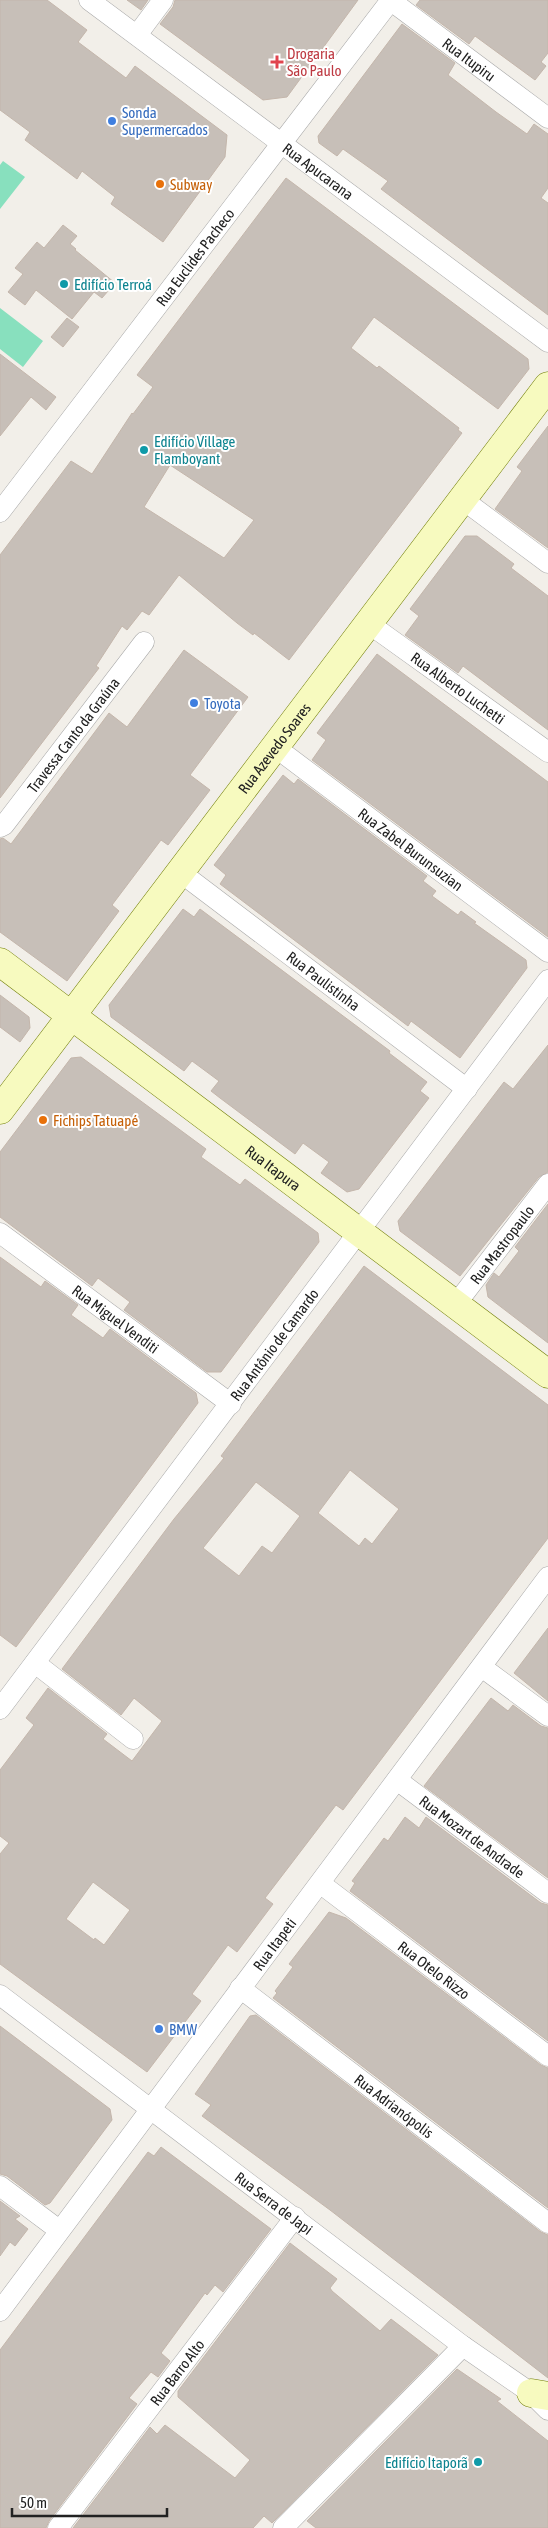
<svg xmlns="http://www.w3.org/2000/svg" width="548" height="2528" viewBox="0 0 548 2528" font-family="'Asap Condensed',sans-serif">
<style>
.pitch{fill:#88e0be}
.building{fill:#c7bfb8;stroke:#c4b6ab;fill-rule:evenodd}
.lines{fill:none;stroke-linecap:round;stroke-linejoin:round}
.street-casing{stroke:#a9a9a9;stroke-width:21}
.secondary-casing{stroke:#707d05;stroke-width:29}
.street{stroke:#fff;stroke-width:20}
.secondary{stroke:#f7fabf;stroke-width:28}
.health-dot{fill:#e0444e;stroke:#fff;stroke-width:2}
.shop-dot{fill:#3f7fe0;stroke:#fff;stroke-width:2}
.food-dot{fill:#e8710a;stroke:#fff;stroke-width:2}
.culture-dot{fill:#0f9aa8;stroke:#fff;stroke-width:2}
.labels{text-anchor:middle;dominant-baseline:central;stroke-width:4;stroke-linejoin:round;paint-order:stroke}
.health-label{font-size:15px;fill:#be3a42;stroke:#fff;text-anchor:start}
.street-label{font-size:15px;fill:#222;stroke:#fff}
.shop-label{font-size:15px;fill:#366cbe;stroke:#fff;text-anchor:start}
.food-label{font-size:15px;fill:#c56008;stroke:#fff;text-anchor:start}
.culture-label{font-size:15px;fill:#0d838f;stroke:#fff;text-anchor:start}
</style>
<rect width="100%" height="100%" fill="#f2efe9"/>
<path class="pitch" d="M3 161 25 177 0 209V165Z
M0 308 43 341 23 367 0 349Z"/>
<path class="building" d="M0 0H47L87 30 78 42 126 78 135 66 227 135 225 157 163 242 111 204 115 197 82 171 77 179 25 140 30 132 0 110Z
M127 0H148L141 10Z
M175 0H358L287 97 263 100 160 24 173 7Z
M420 0H548V53L541 62 546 66 535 80 475 36 469 44 416 5Z
M402 24 455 63 448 75 496 112 527 134 534 124 548 134V188L541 198 548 203V315L381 189 388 181 343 149 337 156 319 143 318 136Z
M286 178 528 359 529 369 498 409 374 317 351 348 377 368 379 366 423 400 459 428 458 430 462 433 289 660 254 633 253 635 237 623 179 575 149 615 142 611 127 630 122 626 96 666 99 668 0 798V555L71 461 92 474 132 413 133 414 153 387 137 375ZM170 465 254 520 224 558 144 507Z
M63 225 77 236 70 244 76 249 75 250 115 283 102 298 94 292 72 319 36 290 25 305 8 292 23 274 15 268 37 242 44 248Z
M67 318 79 327 63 347 51 337Z
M0 354 56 397 46 410 31 397 0 436Z
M548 426V548L495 509 522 471 517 467Z
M465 536H477L514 564 511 568 548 596V730L463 666 458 673 405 635 419 616 410 609Z
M184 650 248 697 190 775 210 790 168 845 161 840 112 905 119 911 67 981 0 932V839L3 838 11 844 109 713 127 727Z
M377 654 548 782V937L312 760 326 740 317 733Z
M283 775 294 784 298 779 427 876 423 881 436 891 432 896 458 915 461 911 476 922 474 923 526 960 527 968 460 1058 411 1021 408 1026 220 884 226 875 214 865Z
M183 909 194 917 200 909 390 1051 389 1053 427 1082 420 1091 429 1098 359 1189 347 1192 321 1173 329 1162 303 1143 295 1154 220 1098 211 1091 219 1081 192 1061 184 1071 111 1017 109 1005Z
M0 995 29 1017 30 1028 20 1042 0 1027Z
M548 1045V1172L539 1177 460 1276 400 1231 398 1221 504 1082 513 1089Z
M81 1057 206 1149 201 1157 240 1185 245 1179 318 1233 319 1242 221 1372H207L124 1310 130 1302 98 1278 92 1286 0 1217V1152L71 1058Z
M548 1204V1343L488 1297 486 1285 494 1273 499 1277 519 1251 515 1247Z
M0 1257 41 1287 45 1281 78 1305 71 1315 103 1338 110 1329 196 1393 198 1403 16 1647 0 1635Z
M364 1266 548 1405V1538L343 1810 336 1805 291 1864 265 1898 273 1904 237 1952 228 1945 192 1994 201 2001 147 2072 0 1964V1854L9 1843 0 1836V1770L34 1725 26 1718 48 1688 107 1734 103 1739 132 1761 162 1721 134 1698 121 1715 62 1669 174 1519 224 1458 221 1456ZM350 1470 399 1509 372 1544 365 1538 359 1546 318 1513ZM256 1482 300 1516 272 1553 262 1546 239 1576 203 1548ZM93 1882 130 1910 104 1945 95 1938 94 1940 66 1919Z
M548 1628V1701L514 1673Z
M491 1698 508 1711 513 1705 541 1726 548 1728V1878L424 1786Z
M405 1817 419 1828 426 1817 541 1903 548 1905V2041L350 1891 355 1883 352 1881 384 1838 388 1841Z
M329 1912 346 1918 541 2065 548 2068V2208L273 1998 277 1993 275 1991 293 1967 289 1964Z
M256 2015 541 2232 548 2235V2378L330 2210 202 2116 211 2105 195 2094 250 2016Z
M0 2026 110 2109 112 2120 50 2203 45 2205 7 2176 0 2174Z
M161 2147 271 2229 223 2292 215 2285 207 2295 205 2293 161 2353 170 2361 158 2377 151 2372 129 2398 137 2404 49 2521 46 2528H0V2350L148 2152 154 2156Z
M0 2201 20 2216 15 2219 28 2229 15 2246 10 2242 0 2256Z
M290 2243 337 2279 330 2288 332 2291 380 2331 391 2319 438 2355 272 2523 264 2516 253 2528H73L150 2427 157 2434 165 2425 235 2478 250 2460 178 2397V2391Z
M457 2369 501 2399 497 2401 548 2441V2528H316L307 2521Z"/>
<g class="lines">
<g class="street-casing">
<g id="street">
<path id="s1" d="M89 0 548 342"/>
<path id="s2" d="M390 0 548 118"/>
<path d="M137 35 163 0"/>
<path d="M462 499 548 563"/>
<path id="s3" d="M0 512 391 0"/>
<path id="s4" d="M368 623 548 752"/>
<path id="s5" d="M275 747 548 952"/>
<path id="s6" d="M0 827 4 825 144 642"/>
<path id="s7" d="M180 872 467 1089"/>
<path id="s8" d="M0 1233 231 1404"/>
<path id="s9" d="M456 1304 548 1184"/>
<path d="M35 1663 133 1739"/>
<path d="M483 1668 548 1716"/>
<path id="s10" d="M0 1709 548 980"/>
<path id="s11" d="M397 1780 548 1893"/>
<path id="s12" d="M321 1884 548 2056"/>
<path id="s13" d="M240 1988 548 2223"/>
<path id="s14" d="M0 1995 463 2346 531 2393 548 2410"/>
<path d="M0 2186 59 2230"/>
<path id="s15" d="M0 2311 548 1577"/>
<path id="s16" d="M58 2528 295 2217"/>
<path d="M283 2528 463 2346"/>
</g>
</g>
<g class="secondary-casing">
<g id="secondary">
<path id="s17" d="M0 962 548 1374"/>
<path id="s18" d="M0 1110 548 386"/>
<path d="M531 2393 548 2396"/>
</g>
</g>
<use href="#street" class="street"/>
<use href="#secondary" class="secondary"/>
</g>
<path class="health-dot" d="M274.5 54.5h5v5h5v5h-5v5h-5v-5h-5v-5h5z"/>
<g class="shop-dot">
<circle cx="112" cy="121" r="5"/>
<circle cx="194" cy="703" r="5"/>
<circle cx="159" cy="2029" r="5"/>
</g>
<g class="food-dot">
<circle cx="160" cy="184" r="5"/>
<circle cx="43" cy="1120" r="5"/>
</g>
<g class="culture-dot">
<circle cx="64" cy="284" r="5"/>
<circle cx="144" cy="450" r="5"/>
<circle cx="478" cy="2462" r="5"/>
</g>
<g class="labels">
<g class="health-label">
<text x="287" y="53">Drogaria<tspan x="287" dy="17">São Paulo</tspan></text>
</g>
<g class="street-label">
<text stroke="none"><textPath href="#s2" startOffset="99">Rua Itupiru</textPath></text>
<text stroke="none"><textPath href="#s1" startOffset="286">Rua Apucarana</textPath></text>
<text stroke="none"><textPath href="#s3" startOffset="321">Rua Euclides Pacheco</textPath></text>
<text stroke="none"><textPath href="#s4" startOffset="111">Rua Alberto Luchetti</textPath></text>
<text stroke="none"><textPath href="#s6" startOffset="118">Travessa Canto da Graúna</textPath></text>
<text stroke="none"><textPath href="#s18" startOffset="454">Rua Azevedo Soares</textPath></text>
<text stroke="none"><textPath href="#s5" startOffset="170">Rua Zabel Burunsuzian</textPath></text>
<text stroke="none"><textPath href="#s7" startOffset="180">Rua Paulistinha</textPath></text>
<text stroke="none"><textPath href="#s17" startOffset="342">Rua Itapura</textPath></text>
<text stroke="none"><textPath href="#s9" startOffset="75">Rua Mastropaulo</textPath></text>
<text stroke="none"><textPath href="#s8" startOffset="144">Rua Miguel Venditi</textPath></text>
<text stroke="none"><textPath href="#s10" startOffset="456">Rua Antônio de Camardo</textPath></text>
<text stroke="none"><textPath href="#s11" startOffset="94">Rua Mozart de Andrade</textPath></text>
<text stroke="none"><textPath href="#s15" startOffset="458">Rua Itapeti</textPath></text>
<text stroke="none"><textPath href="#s12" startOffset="142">Rua Otelo Rizzo</textPath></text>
<text stroke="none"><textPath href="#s13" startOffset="194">Rua Adrianópolis</textPath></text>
<text stroke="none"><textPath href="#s14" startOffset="344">Rua Serra de Japi</textPath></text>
<text stroke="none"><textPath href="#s16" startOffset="196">Rua Barro Alto</textPath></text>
</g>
<g class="shop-label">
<text x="122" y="112">Sonda<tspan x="122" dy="17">Supermercados</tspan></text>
<text x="204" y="703">Toyota</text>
<text x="169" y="2029">BMW</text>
</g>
<g class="food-label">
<text x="170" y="184">Subway</text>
<text x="53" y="1120">Fichips Tatuapé</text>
</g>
<g class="culture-label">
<text x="74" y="284">Edifício Terroá</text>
<text x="154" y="441">Edifício Village<tspan x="154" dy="17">Flamboyant</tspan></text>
<text x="468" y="2462" text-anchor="end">Edifício Itaporã</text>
</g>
</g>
<path d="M12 2508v8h155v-8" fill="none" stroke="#222222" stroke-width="2.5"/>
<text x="20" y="2508" font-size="15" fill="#222222" stroke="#ffffff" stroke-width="4" paint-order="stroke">50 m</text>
</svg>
